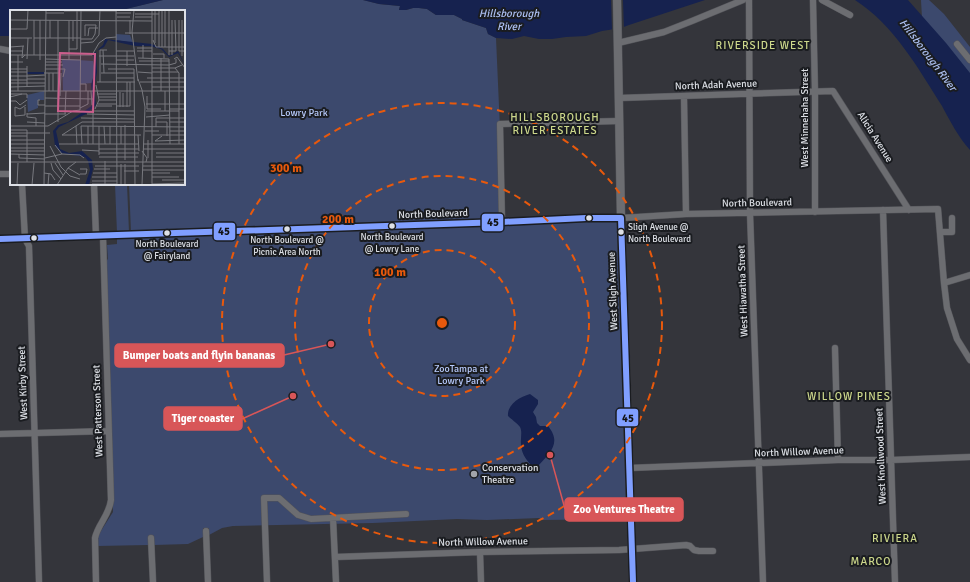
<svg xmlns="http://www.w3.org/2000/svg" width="970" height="582" viewBox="0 0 970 582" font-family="Signika,sans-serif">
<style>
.green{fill:#3c496d}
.water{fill:#16224f}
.pier{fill:#34353b}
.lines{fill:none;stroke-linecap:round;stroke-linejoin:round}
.minor-casing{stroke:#535459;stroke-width:7}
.tertiary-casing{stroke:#535459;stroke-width:8}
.secondary-casing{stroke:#535459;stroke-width:9}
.minor{stroke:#6c6d71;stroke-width:6}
.tertiary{stroke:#6c6d71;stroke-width:7}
.secondary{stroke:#6c6d71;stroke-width:8}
.bus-1-casing{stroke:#1a1c20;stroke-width:9}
.bus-1{stroke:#809fff;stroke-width:6}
.ring{fill:none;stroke:#e8590c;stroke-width:2;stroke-dasharray:7 5}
.bus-dot{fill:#dde0e6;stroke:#1a1c20;stroke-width:1.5}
.poi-dot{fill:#a2a4aa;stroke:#1a1c20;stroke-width:1.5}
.labels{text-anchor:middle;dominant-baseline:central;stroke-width:4;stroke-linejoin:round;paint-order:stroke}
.bus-label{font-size:9px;fill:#dde0e6;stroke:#1a1c20}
.street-label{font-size:10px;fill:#dde0e6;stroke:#1a1c20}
.park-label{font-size:10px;fill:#b7cafc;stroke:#1a1c20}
.poi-label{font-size:10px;fill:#dde0e6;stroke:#1a1c20;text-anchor:start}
.water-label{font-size:11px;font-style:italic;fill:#acbff1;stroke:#1a1c20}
.neighbourhood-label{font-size:11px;letter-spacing:1px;fill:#cdd88b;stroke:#1a1c20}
.inset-river{fill:none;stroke:#16224f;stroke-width:2}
.inset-road{fill:none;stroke:#78797f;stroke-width:1}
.view{fill:#cb5e8c;fill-opacity:0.15;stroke:#cb5e8c;stroke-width:2}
.inset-edge{fill:none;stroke:#dde0e6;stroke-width:2}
.centre{fill:#e8590c;stroke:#1a1c20;stroke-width:2}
.ring-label{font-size:12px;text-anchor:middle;font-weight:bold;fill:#e8590c;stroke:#1a1c20;stroke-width:4;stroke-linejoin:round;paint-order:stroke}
.leader{fill:none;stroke:#d85658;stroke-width:1.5}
.callout-dot{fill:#d85658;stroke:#1a1c20;stroke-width:1.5}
.callout{fill:#d85658;stroke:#d85658;stroke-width:1.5}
.callout-label{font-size:11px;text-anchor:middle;font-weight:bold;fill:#fff}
.line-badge{stroke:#1a1c20;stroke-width:1.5}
.pale-badge-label{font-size:11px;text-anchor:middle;font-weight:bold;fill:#111}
</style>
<rect width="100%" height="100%" fill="#34353b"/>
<path class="green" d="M163 0H363L379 4 400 6 399 10H406L413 8H419L427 9 436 15H454L462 19V20L486 28 488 34 496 38 504 220 131 232 129 184H184V11H122L121 10Z
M921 0H929L944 14 970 47V76L922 18Z
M115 184H127L129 232 117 233Z
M618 220 628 519 542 520 539 518 487 520 457 519 373 523 233 526 222 528 209 535V528H203V537L188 544 154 545 153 535 148 536V545L97 546V538L99 534 113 512 106 261 108 259 107 245 117 244V238Z"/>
<path class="water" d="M0 0H163L122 10 119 11H11V36H0Z
M363 0H705L629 25 621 28 602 31 586 36 566 37 552 39H539L524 36 512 39 496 38 488 34 486 28 462 20V19L454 15H436L427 9 419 8H413L406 10H399L400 6 379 4Z
M855 0H908L946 43 970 73V150C959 138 950 121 942 106 918 68 894 25 855 0Z
M530 394 538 400V404L533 412 536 417 537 423 540 426H548C562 443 550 453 538 466H532C524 458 520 450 521 439 521 435 522 431 520 427 518 424 510 418 508 416 507 404 520 397 530 394Z"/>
<path class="pier" d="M611 0H623L624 29 622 30 612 32Z"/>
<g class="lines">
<g class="minor-casing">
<path id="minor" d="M749 0 750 213 763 582
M813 0 815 92V212
M822 0 850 15
M618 43 664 32 692 21 743 0
M957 44 970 60
M0 49 11 51
M684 97 686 214
M619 98 833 91 909 210
M0 174H11
M22 184 25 239 29 246 39 582
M94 184 96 236
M883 210 895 582
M621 218 686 214 938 209 944 283 947 308 957 339 970 360
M502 222 500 124 619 121
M940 232H952V218
M944 283 970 275
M835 348 838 460
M0 434 109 431
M629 468 838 460H891L970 457
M333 518 336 582
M206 531 208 582
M151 538 153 582
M480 552 481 582
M335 557 480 552 619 550 686 545 690 546 694 550 699 551H713
M96 582 95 538C98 524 109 516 111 500L103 236
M267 582 264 498H279L298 515 311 519 406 514"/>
</g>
<g class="tertiary-casing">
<path id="tertiary" d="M0 239 502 222 586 218H621"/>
</g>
<g class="secondary-casing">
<path id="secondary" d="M617 0 621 218 633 582"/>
</g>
<use href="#minor" class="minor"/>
<use href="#tertiary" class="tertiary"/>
<use href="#secondary" class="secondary"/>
<g class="bus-1-casing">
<path id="bus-1" d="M0 239 502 222 586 218H621L633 582"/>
</g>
<use href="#bus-1" class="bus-1"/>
</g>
<g class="ring">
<circle cx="442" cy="323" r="73"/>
<circle cx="442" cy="323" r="147"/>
<circle cx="442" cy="323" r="220"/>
</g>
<g class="bus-dot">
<circle cx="589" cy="218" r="3.5"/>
<circle cx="392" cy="226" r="3.5"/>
<circle cx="287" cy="229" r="3.5"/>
<circle cx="621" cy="232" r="3.5"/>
<circle cx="167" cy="233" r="3.5"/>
<circle cx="34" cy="238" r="3.5"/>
</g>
<circle class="poi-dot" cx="474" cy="474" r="4"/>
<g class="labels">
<g class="bus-label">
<text x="628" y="227" text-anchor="start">Sligh Avenue @<tspan x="628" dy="12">North Boulevard</tspan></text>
<text x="392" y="237">North Boulevard<tspan x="392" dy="12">@ Lowry Lane</tspan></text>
<text x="287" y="240">North Boulevard @<tspan x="287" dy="12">Picnic Area North</tspan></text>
<text x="167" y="244">North Boulevard<tspan x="167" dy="12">@ Fairyland</tspan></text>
</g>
<g class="street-label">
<text transform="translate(716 85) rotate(-2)">North Adah Avenue</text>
<text transform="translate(805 118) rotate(-90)">West Minnehaha Street</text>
<text transform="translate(875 137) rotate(58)">Alicia Avenue</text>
<text transform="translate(757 203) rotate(-1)">North Boulevard</text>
<text transform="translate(433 214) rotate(-2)">North Boulevard</text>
<text transform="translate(613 291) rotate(-92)">West Sligh Avenue</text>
<text transform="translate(743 291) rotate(-92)">West Hiawatha Street</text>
<text transform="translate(23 383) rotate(-92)">West Kirby Street</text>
<text transform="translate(98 411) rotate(-92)">West Patterson Street</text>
<text transform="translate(799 452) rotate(-2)">North Willow Avenue</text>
<text transform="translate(881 456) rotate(-92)">West Knollwood Street</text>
<text transform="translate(483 542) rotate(-1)">North Willow Avenue</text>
</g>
<g class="park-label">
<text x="304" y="113">Lowry Park</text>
<text x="461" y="369">ZooTampa at<tspan x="461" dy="12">Lowry Park</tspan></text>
</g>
<g class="poi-label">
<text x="482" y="468">Conservation<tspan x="482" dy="12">Theatre</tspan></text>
</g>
<g class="water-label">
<text x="509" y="13">Hillsborough<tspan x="509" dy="13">River</tspan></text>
<text transform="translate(928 55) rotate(53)">Hillsborough River</text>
</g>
<g class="neighbourhood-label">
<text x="763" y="45">RIVERSIDE WEST</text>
<text x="555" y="117">HILLSBOROUGH<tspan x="555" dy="13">RIVER ESTATES</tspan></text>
<text x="849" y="396">WILLOW PINES</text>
<text x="895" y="538">RIVIERA</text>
<text x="871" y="561">MARCO</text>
</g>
</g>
<g transform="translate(10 10)">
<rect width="175" height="175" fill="#34353b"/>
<path d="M106 24 120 25 123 33 106 30ZM52 49 83 51 85 61 82 73 70 74V81H53ZM34 81V90H28V98L18 102 17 85Z" fill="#3c496d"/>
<path d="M95 29 142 34 153 39 159 46 168 41 175 55 168 43 159 47 151 39 140 36H125L98 30 94 37 86 41 87 62 84 78 86 95 76 104 49 117 46 121 50 139 59 143 72 141 82 150 83 159 79 175H75L80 160 78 151 75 147 51 143 45 136 43 121 48 115 58 112 83 95 81 75 85 61 83 44 93 35Z" fill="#16224f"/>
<path class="inset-river" d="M17 63H34"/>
<path class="inset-road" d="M106 0 107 175M124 0 122 22 128 71M142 0V175M54 1H107M36 3H54M106 3H121M125 4H149M107 7H120M125 7H142M0 10 142 11M48 10V112M120 10V24M169 10V41H175M172 10V46M0 19H17L18 0M115 23H175M78 26 79 18H88M0 28H22M24 28H71M40 28V10M71 29H82L85 24 86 15H75V26M143 30 146 37H175M63 31V10M71 33 83 32 89 25 90 0M145 33V0M133 35V48M13 36 12 48 15 45M0 37 14 36M149 37V0M152 37V0M155 37V0M127 38H142M59 39H67V0M93 40 94 63M0 41H13M106 41H124M117 41V56M127 41H142M159 41H166L165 10M143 44H154V48M0 45H82L89 33 96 28 106 27M24 45V10M159 45V0M162 45V10M89 46H124M128 48 159 49 160 134M17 49 18 28M35 49 70 50M164 49 167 47 175 58M30 50V10M59 50V10M106 50H124M129 51H159M0 52H13M35 52H52M91 54 159 55 166 53V49M35 55H53M142 58H165L172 55M165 58 169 63V134M0 59H17M35 59H55L53 67M98 59H124M124 59 125 175M0 62H17M128 62 142 63M142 62H168M34 63H49M91 63H124M0 66H17M17 66 35 65M106 68H124M137 68H175M17 69H35M128 69 132 80 135 97 132 175M0 70H17M87 72H125M90 72V40H97M117 72V97M130 72H175M1 73H17M17 73H35M70 74H76V81M0 77 35 76M17 77V56M142 77H175M0 81H142M8 81V45M39 81V63M43 81V63M81 81 82 95M142 81H175M151 81V48M110 82V97M113 83V97M0 84H17V88M87 84H106M50 86 51 63M137 86V99H151M0 87 12 84M88 87H106M35 88 83 89M30 90H28V95H35M89 90H106M0 91H6L10 95 17 90M88 94H106M136 94H175M35 96H70M87 96H102M106 96H120V72M15 97V105L5 106V97L10 99 16 95M70 98 78 94V81M85 99 89 90 86 75M159 99H175M136 101H169M155 101V81M17 103V107L26 108V116M17 104 35 103M35 104H56M55 104 56 81M77 104 124 105M136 107 160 105M71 108 124 109M17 112 35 113M146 112H157V126M160 112H175M115 115V150M0 116H38L63 101 70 100 71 0M66 116 67 134M71 116 175 117M71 116 72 134M78 116V134M94 116 95 134M100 116V134M111 116V134M146 117V108H175M0 120H17V152M135 121H149M160 121H175M0 123H40M52 125H131M52 125 72 112H124M128 125 129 141M142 125H175M0 126H17M152 126 145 131 175 130M0 130H35M0 134H35M49 134H128M83 134V101H124M133 134H175M45 135 52 144 70 145 74 148M40 136 51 157 60 166 70 169M0 138H35M89 139H129M133 139H175M72 140 89 141M0 141H35M132 141 137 148 136 152M89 143H129M146 143H175M0 144 35 145M9 144V148L35 149M89 145V116M89 147H128M146 147H175M35 148 52 144M138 148V130M95 151V175M0 152H175M41 153 43 160 51 169M45 153 53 165M111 154V175M115 154V175M85 156H129M133 156H175M58 158 70 165M70 159H77L76 164H70M84 159H100M133 160H175M114 161H129M34 163 41 164 45 170M83 163H107M142 163H160M82 167H107M142 167H169M152 170H175M82 171H107M82 174H107M142 174 175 173M7 175 8 153M22 175 24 153M34 175 36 0M38 175 39 163M47 175 58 158 66 152"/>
<path class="view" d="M50 43 85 44 83 102 48 101Z"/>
<rect width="175" height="175" class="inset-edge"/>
</g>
<circle cx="442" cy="323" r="6" class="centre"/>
<g class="ring-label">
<text x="286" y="172">300 m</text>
<text x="338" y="223">200 m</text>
<text x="390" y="276">100 m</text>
</g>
<path class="leader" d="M331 344L284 355M293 396L242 419M550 455L565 509"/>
<g class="callout-dot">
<circle cx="331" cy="344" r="4"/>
<circle cx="293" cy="396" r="4"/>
<circle cx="550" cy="455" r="4"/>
</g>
<g class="callout">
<rect x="115" y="344" width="169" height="23" rx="4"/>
<rect x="164" y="407" width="78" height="23" rx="4"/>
<rect x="565" y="498" width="118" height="23" rx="4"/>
</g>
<g class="callout-label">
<text x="199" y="359">Bumper boats and flyin bananas</text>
<text x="203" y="422">Tiger coaster</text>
<text x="624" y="513">Zoo Ventures Theatre</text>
</g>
<g class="line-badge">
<rect x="481" y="213" width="23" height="19" rx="4" fill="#809fff"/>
<rect x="213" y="222" width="23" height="19" rx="4" fill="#809fff"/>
<rect x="616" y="408" width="23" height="19" rx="4" fill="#809fff"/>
</g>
<g class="pale-badge-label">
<text x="493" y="226">45</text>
<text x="224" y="235">45</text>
<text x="628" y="422">45</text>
</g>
</svg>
